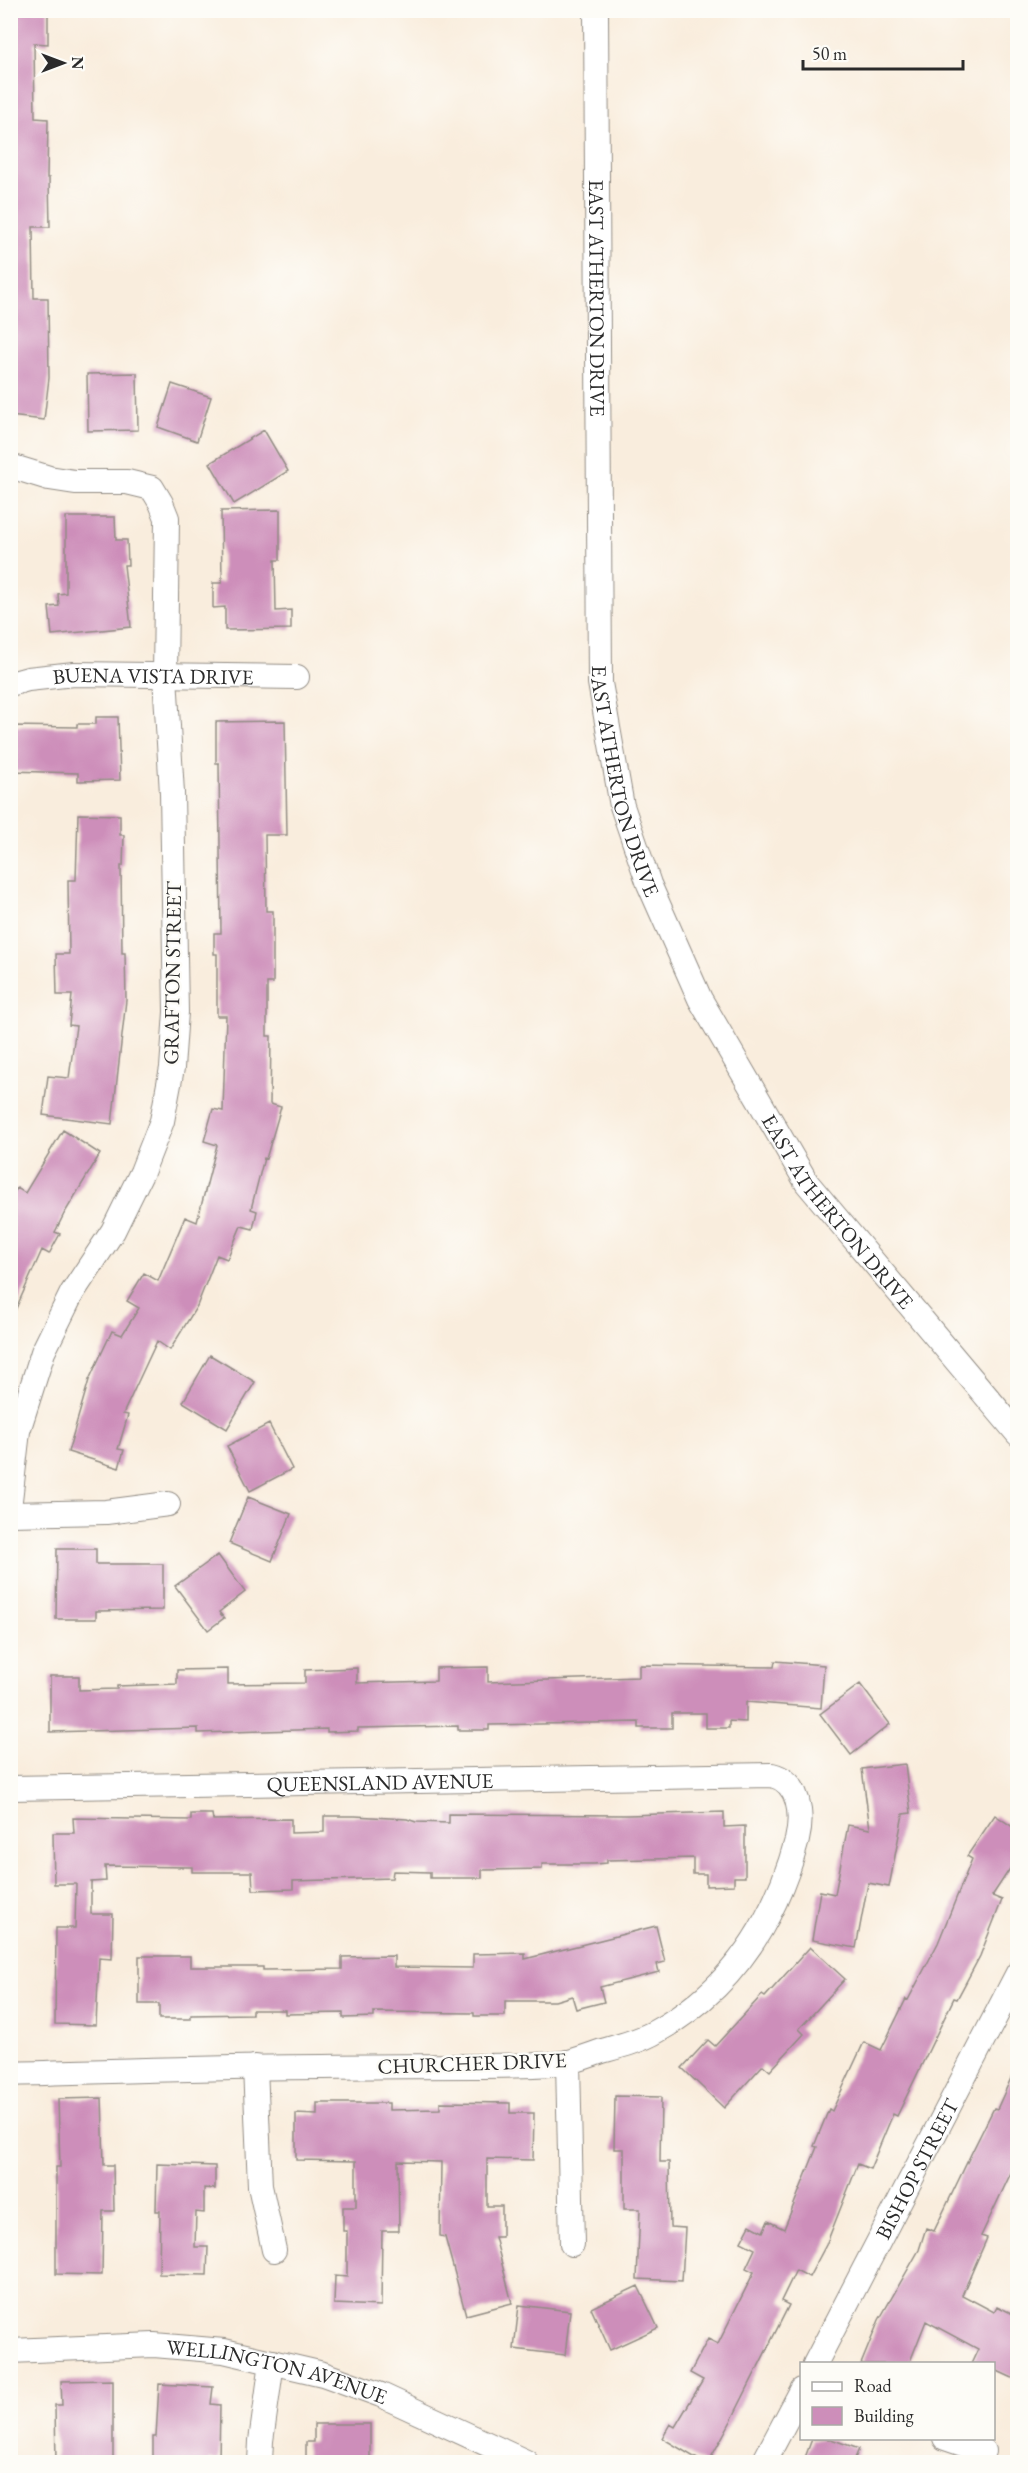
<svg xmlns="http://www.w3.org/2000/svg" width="1028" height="2473" viewBox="0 0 1028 2473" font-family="'EB Garamond',serif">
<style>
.building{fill:#cd8eba}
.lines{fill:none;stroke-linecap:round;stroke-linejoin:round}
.minor-casing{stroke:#928c84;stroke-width:26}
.minor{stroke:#fff;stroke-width:24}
.labels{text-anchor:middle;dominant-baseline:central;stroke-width:5;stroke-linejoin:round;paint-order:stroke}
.street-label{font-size:21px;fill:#2b2b2b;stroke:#fdfcf7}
</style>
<rect width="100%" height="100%" fill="#fdfcf7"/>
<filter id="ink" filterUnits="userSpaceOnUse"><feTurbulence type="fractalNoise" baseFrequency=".0167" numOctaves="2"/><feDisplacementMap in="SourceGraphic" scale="12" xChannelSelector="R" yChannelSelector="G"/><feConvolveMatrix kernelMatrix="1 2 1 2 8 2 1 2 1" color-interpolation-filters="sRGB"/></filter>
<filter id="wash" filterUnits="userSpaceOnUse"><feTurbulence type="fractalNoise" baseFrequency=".008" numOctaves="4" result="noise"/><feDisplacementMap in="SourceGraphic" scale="24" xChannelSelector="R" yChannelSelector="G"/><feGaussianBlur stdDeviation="1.35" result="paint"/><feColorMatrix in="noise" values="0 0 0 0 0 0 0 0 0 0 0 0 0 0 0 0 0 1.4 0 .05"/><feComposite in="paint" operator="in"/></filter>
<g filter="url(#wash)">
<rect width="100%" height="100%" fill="#f9eddd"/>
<g id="blocks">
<path class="building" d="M10 10H48V44L34 43 35 118 48 119 47 178H49L50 227H33L34 298H48L49 378 44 420 10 416Z
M137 373 138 430 88 431 87 374Z
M172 384 211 397 197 441 158 427Z
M264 430 288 471 234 504 210 463Z
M280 510V560H275L276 611 291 610V629L225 630V607L213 608V583H222L221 511Z
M66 517H115L116 540H127L128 565H124L131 627 52 635 49 607 59 606 58 594 66 593Z
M96 717H118L120 780 78 781V773L10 771V726L77 727V724H96Z
M285 721 287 835H265L266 911H273V983H267V1036H271L270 1104 281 1107 266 1159 264 1158 251 1209 257 1211 253 1229 241 1226 227 1259 217 1255 197 1306 170 1350 157 1341 123 1414 128 1415 118 1449 124 1450 119 1468 68 1452 89 1380 112 1331 122 1335 139 1308 127 1301 144 1273 158 1281 185 1217 197 1222 217 1145 204 1141 213 1109 223 1111 226 1016H217V954H214V933H221L219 763H216V722Z
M78 814 120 815V835H124L123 866H121L122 953H125L126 1000 112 1124 43 1115 48 1076 69 1078 76 1026 69 1025 72 995H57L56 954H69L68 880H76Z
M63 1130 100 1154 64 1214 55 1232 60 1234 49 1254 42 1250 10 1322V1199L17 1188 25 1193Z
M210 1355 255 1382 227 1429 183 1402Z
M269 1424 292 1469 250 1491 227 1446Z
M248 1497 291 1514 272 1561 229 1543Z
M57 1549H96V1564H163V1610L96 1611V1619H56Z
M218 1555 245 1592 219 1612 224 1618 208 1630 175 1586Z
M775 1661 824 1665 821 1708 746 1702V1722L729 1721V1728H706V1713H672V1728H639V1722L489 1725V1730H458V1726L358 1728V1731L327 1732V1729L198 1733V1728L50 1732V1676H79V1690L117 1689V1686L177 1684V1670L228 1669V1684L305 1683V1670L357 1668V1683L436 1681V1668L488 1667V1682L639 1677V1665L774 1667Z
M860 1684 890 1724 851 1755 820 1714Z
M905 1764 911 1813 903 1814 889 1887 868 1883 856 1948 812 1940 820 1891 835 1894 848 1825 870 1829 862 1769Z
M724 1812V1827L745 1826V1877H734V1885L706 1886V1874H693V1858L607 1860V1863L594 1864H542V1869L482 1870V1878H430V1872L393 1871 392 1878 293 1881V1889L253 1890 252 1872H192V1867L105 1866 106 1881 91 1882V1914H113L112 1959 99 1958 96 2025 55 2024 56 1928H75L76 1884H54L53 1833H74L73 1818 191 1820V1814H212L213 1820 291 1819V1833L324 1832V1816H355L407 1819 416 1822 449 1823V1814L628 1815Z
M995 1815 1017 1830V1858L992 1896 1002 1900 980 1956 957 1999 954 1998 897 2116 893 2114 870 2169 858 2164 826 2245 809 2277 796 2270 781 2301 789 2305 731 2421 708 2463H704L662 2438 670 2424 675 2427 703 2380 690 2373 708 2339 718 2344 754 2272 746 2268 755 2249 741 2242 750 2225 763 2232 768 2221 784 2229 817 2147 814 2146 829 2109 832 2111 864 2042 881 2050 906 1999 908 2000 938 1943 972 1859 967 1856Z
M656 1926 665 1962 657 1964 659 1972 600 1987 604 2002 576 2009 572 1996 555 2001H505V2016H474V2013L374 2012V2017L343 2018V2013L285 2014V2010H252V2014L191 2015V2019H159V2004H139V1956H190V1967H263V1970L342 1969V1957L394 1956V1967L473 1968V1954L525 1953V1959Z
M810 1947 845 1979 799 2029 804 2034 770 2071 763 2065 724 2108 682 2068 708 2040 715 2046 762 1995 765 1997Z
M1017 2065V2160L981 2236 987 2238 962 2295 994 2312 997 2306 1017 2316V2380L993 2369V2364H971L978 2349 926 2321 909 2364H861L879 2320 919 2250 926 2228 934 2231 972 2152 994 2108 997 2109Z
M615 2096 661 2097 660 2162H669L670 2227 685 2228 682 2281 637 2279 640 2209H624V2149H614Z
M102 2098 104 2165H113L114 2211H103L102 2275 56 2274V2167H60L58 2099Z
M440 2102 510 2103V2113H534L533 2160 487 2159V2206H502V2237H495L512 2303 466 2315 445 2237 440 2236 441 2162 398 2161 399 2231H382L381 2306 334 2304 335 2276 347 2277V2231H343V2207H356V2161L296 2160V2114L317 2115V2103H389V2110L440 2109Z
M157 2164 215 2166V2189L204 2188V2213L196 2212 195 2247H208L207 2275 159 2274 160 2211H156Z
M638 2286 658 2328 610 2350 591 2308Z
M519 2305 570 2311 565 2355 514 2349Z
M113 2380V2463H56L55 2405H62L61 2381Z
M159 2384 213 2387 211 2404 220 2405 219 2460H209V2463H153V2437H156Z
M314 2424H370V2463H306V2442H314Z
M812 2439H831L859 2449 853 2463H803Z"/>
</g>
</g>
<g filter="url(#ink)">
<use href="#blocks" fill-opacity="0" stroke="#928c84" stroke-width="1.5"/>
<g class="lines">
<g class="minor-casing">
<g id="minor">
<path id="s1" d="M596 10 600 683 622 806 649 884 700 999 807 1183 1018 1434"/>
<path d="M10 466 49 478 75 482H127L152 488 161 503 167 518 165 676 172 793 176 1012 172 1068 162 1121 142 1172 113 1231 72 1293 43 1352 18 1431 10 1500"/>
<path id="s2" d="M10 684 28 679 74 674 297 677"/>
<path d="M10 1514 106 1512 168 1504"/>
<path id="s3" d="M10 1788 772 1775C800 1782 803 1815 797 1840 775 1922 732 1989 657 2031 640 2041 620 2046 602 2051 591 2055 580 2059 569 2062 539 2067 506 2065 476 2066 425 2066 375 2066 324 2067 219 2067 115 2071 10 2074"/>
<path d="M568 2062 572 2244"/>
<path d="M255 2067 260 2186 274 2250"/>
<path id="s4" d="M10 2351 154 2345 224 2351 323 2374 381 2395 526 2462"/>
<path id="s5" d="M815 2364 1018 1973"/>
<path d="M945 2438 983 2451"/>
<path d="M260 2462 261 2441 272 2362"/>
<path d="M764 2462 802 2390"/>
</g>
</g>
<use href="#minor" class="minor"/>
</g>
</g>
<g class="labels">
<g class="street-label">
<text stroke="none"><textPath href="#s1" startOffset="288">EAST ATHERTON DRIVE</textPath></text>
<text stroke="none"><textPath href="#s2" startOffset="144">BUENA VISTA DRIVE</textPath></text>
<text stroke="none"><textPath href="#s1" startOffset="774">EAST ATHERTON DRIVE</textPath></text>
<text transform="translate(172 973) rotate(-89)">GRAFTON STREET</text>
<text stroke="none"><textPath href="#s1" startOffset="1260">EAST ATHERTON DRIVE</textPath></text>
<text stroke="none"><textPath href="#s3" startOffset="370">QUEENSLAND AVENUE</textPath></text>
<text transform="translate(472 2063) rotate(-2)">CHURCHER DRIVE</text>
<text stroke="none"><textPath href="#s5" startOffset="220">BISHOP STREET</textPath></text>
<text stroke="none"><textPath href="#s4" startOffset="270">WELLINGTON AVENUE</textPath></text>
</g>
</g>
<rect width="1028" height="2473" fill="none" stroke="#fdfcf7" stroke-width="36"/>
<rect x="800" y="2362" width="195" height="78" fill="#fdfcf7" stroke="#a9a8a5" stroke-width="1.5"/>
<rect x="812" y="2382" width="30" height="9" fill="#ffffff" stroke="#a9a8a5" stroke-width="1.5"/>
<text x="854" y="2392" font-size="18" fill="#2b2b2b">Road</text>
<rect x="812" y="2407" width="30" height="18" fill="#cd8eba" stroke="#a9a8a5" stroke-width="1.5"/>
<text x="854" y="2422" font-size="18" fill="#2b2b2b">Building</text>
<g transform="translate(63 63) rotate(90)" stroke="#fdfcf7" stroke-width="4.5" paint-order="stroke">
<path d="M0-4.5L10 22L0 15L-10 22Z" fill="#2b2b2b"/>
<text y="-9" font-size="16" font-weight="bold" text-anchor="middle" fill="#2b2b2b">N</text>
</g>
<path d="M803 60v9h160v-9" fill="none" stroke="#2b2b2b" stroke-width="3"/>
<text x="812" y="60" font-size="18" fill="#2b2b2b" stroke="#fdfcf7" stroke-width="4.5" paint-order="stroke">50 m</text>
</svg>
